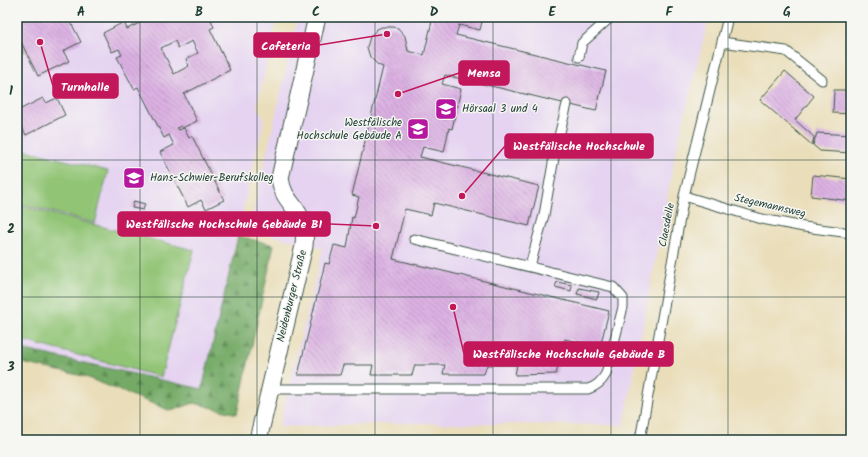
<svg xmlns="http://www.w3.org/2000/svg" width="868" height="457" viewBox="0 0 868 457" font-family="Kalam,sans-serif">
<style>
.built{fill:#e5d3f1}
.forest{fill:url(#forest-firs);stroke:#4a744d}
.green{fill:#91c475;stroke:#588054}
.building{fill:url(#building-back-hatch);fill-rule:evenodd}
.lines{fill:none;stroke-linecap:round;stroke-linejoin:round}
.service-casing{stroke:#3d5548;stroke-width:11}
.minor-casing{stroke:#3d5548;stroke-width:19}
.service{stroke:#fff;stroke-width:9}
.minor{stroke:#fff;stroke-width:17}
.grid{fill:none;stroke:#1f3d34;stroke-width:1;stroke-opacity:0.55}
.labels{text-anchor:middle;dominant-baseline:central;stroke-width:3;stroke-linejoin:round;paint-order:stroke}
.poi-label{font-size:11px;fill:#1f3d34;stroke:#f6f6f2;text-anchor:start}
.street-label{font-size:11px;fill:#1f3d34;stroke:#f6f6f2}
.leader{fill:none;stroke:#c2185b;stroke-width:1.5}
.callout-dot{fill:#c2185b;stroke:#f6f6f2;stroke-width:1.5}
.callout{fill:#c2185b;stroke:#c2185b;stroke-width:1.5}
.callout-label{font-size:12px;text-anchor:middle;font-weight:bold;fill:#fff}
.neatline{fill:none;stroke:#1f3d34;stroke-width:1.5}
.grid-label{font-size:13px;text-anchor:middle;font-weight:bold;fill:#1f3d34}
</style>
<defs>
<pattern id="forest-firs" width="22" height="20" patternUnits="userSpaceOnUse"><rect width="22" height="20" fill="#74aa66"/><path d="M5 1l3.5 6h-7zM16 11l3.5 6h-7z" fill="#5f8c55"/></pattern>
<pattern id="building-back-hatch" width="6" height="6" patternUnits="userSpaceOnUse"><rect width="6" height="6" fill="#dcb1e3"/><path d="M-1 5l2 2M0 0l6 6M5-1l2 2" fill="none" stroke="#b291b9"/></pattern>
</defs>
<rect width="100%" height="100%" fill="#f6f6f2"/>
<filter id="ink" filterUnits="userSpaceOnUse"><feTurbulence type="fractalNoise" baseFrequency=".025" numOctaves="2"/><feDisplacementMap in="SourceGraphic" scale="8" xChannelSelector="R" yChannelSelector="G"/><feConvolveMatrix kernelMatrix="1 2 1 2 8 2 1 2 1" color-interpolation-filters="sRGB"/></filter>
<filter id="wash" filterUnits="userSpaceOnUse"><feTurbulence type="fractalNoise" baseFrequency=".012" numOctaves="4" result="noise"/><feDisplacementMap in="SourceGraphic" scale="16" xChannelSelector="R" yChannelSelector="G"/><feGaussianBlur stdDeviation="0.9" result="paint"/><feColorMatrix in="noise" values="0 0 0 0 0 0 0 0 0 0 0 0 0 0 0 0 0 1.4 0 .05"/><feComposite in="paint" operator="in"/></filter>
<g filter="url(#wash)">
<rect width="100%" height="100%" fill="#eadeba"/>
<path class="built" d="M17 17H277L257 106 264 119 202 389 17 348V56L26 52 17 33Z
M298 17H709L676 151 624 425 405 423 279 427 323 248 249 230Z"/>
<path class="forest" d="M238 236 274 245 237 414 194 403 171 411 83 376 17 362V348L202 389Z"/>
<path class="green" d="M17 35 25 51 17 55Z
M17 148 108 171 95 223 17 203Z
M17 205 194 250 161 377 17 339Z"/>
<g id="blocks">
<path class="building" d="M23 17H68L81 42 63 51 69 61 38 76 17 34V20Z
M152 17H210L214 27 210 29 230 70 184 94 197 121 182 128 181 126 177 128 179 130 184 128 189 138 192 136 224 200 206 209 201 200 188 207 160 152 174 145 169 135 164 138 138 87 134 89 117 57 122 55 119 49 112 52 103 33 124 22 127 29ZM175 41 178 48 192 41 198 53 186 59 189 66 174 74 161 48Z
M433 17H483L480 30 459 25 456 35 606 71 596 111 445 75 442 84 461 89 452 129 449 128 444 152 423 147 420 157 539 186 529 226 434 203 431 215 405 209 393 259 609 311 600 347 565 339 556 374 515 375 517 365H487L484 374H443L445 365H415L412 375H371L373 365H343L340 375H298L325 263 329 264 334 245 347 248 352 217 354 218 359 197 352 195 383 67 378 65 370 57 367 47 370 37 377 29 382 27H393L398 28 405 36 408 51 424 55Z
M785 71 814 96 795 120 814 137 812 145 760 100Z
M834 90H851V114L833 113Z
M43 98 46 103 57 98 65 115 26 135 17 118V111Z
M817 133 851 135V153L820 151 813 145Z
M813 175 851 179V201L811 196Z
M134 201 145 204 143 210 132 208Z
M557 282 572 285 571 291 555 287Z
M579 288 599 292 597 299 577 294Z"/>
</g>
</g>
<g filter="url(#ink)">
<use href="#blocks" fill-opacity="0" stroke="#3d5548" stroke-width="1"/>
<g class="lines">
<g class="service-casing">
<path id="service" d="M722 42 786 51 822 80
M579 57 582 43 611 17
M684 196 762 219 804 227 851 233
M530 266 544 215 555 152 567 104
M269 389H588C597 386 601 382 606 374L623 307V298L613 287 414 239
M640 440 684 196 728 17"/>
</g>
<g class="minor-casing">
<path id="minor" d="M258 440 304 246C305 236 305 226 300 217 292 201 283 199 280 178L317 17"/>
</g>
<use href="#service" class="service"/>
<use href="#minor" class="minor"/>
</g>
</g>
<path class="grid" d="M140 17V440M257 17V440M375 17V440M493 17V440M611 17V440M728 17V440M17 160H851M17 297H851"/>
<defs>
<g id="university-square" transform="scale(1.15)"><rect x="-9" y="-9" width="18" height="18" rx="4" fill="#b5179e" stroke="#f6f6f2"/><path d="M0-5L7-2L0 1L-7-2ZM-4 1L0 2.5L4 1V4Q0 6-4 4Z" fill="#fff"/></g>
<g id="school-square" transform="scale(1.15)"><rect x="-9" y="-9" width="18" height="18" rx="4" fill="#b5179e" stroke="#f6f6f2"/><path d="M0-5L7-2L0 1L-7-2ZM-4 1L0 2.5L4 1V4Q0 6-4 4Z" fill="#fff"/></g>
</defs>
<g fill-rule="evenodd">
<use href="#university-square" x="446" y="109"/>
<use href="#university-square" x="418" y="129"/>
<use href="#school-square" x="134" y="178"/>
</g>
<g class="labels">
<g class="poi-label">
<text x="462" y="109">Hörsaal 3 und 4</text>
<text x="402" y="123" text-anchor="end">Westfälische<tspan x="402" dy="13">Hochschule Gebäude A</tspan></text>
<text x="150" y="178">Hans-Schwier-Berufskolleg</text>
</g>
<g class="street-label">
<text transform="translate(770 206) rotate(13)">Stegemannsweg</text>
<text transform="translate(667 225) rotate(-79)">Claesdelle</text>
<text transform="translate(292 296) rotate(-76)">Neidenburger Straße</text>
</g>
</g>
<path class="leader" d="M387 34L319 45M398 94L459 73M40 42L53 86M462 196L505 146M376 226L330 224M453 307L464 354"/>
<g class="callout-dot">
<circle cx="387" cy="34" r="4"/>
<circle cx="398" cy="94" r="4"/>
<circle cx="40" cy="42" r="4"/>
<circle cx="462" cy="196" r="4"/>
<circle cx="376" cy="226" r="4"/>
<circle cx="453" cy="307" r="4"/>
</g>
<g class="callout">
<rect x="254" y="33" width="65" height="24" rx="4"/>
<rect x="459" y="61" width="50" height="24" rx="4"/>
<rect x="53" y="74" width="65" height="24" rx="4"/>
<rect x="505" y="134" width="148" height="24" rx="4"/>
<rect x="118" y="212" width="212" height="24" rx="4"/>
<rect x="464" y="342" width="209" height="24" rx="4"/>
</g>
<g class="callout-label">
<text x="286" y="50">Cafeteria</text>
<text x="484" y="77">Mensa</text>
<text x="85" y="91">Turnhalle</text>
<text x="579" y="150">Westfälische Hochschule</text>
<text x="224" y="228">Westfälische Hochschule Gebäude B1</text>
<text x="569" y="358">Westfälische Hochschule Gebäude B</text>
</g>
<rect width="868" height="457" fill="none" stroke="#f6f6f2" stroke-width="44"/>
<rect x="22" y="22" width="824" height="413" class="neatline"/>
<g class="grid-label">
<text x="81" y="16">A</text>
<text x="199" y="16">B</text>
<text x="316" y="16">C</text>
<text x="434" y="16">D</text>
<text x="552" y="16">E</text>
<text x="669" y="16">F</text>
<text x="787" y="16">G</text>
<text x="11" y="95">1</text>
<text x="11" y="233">2</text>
<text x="11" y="371">3</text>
</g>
</svg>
